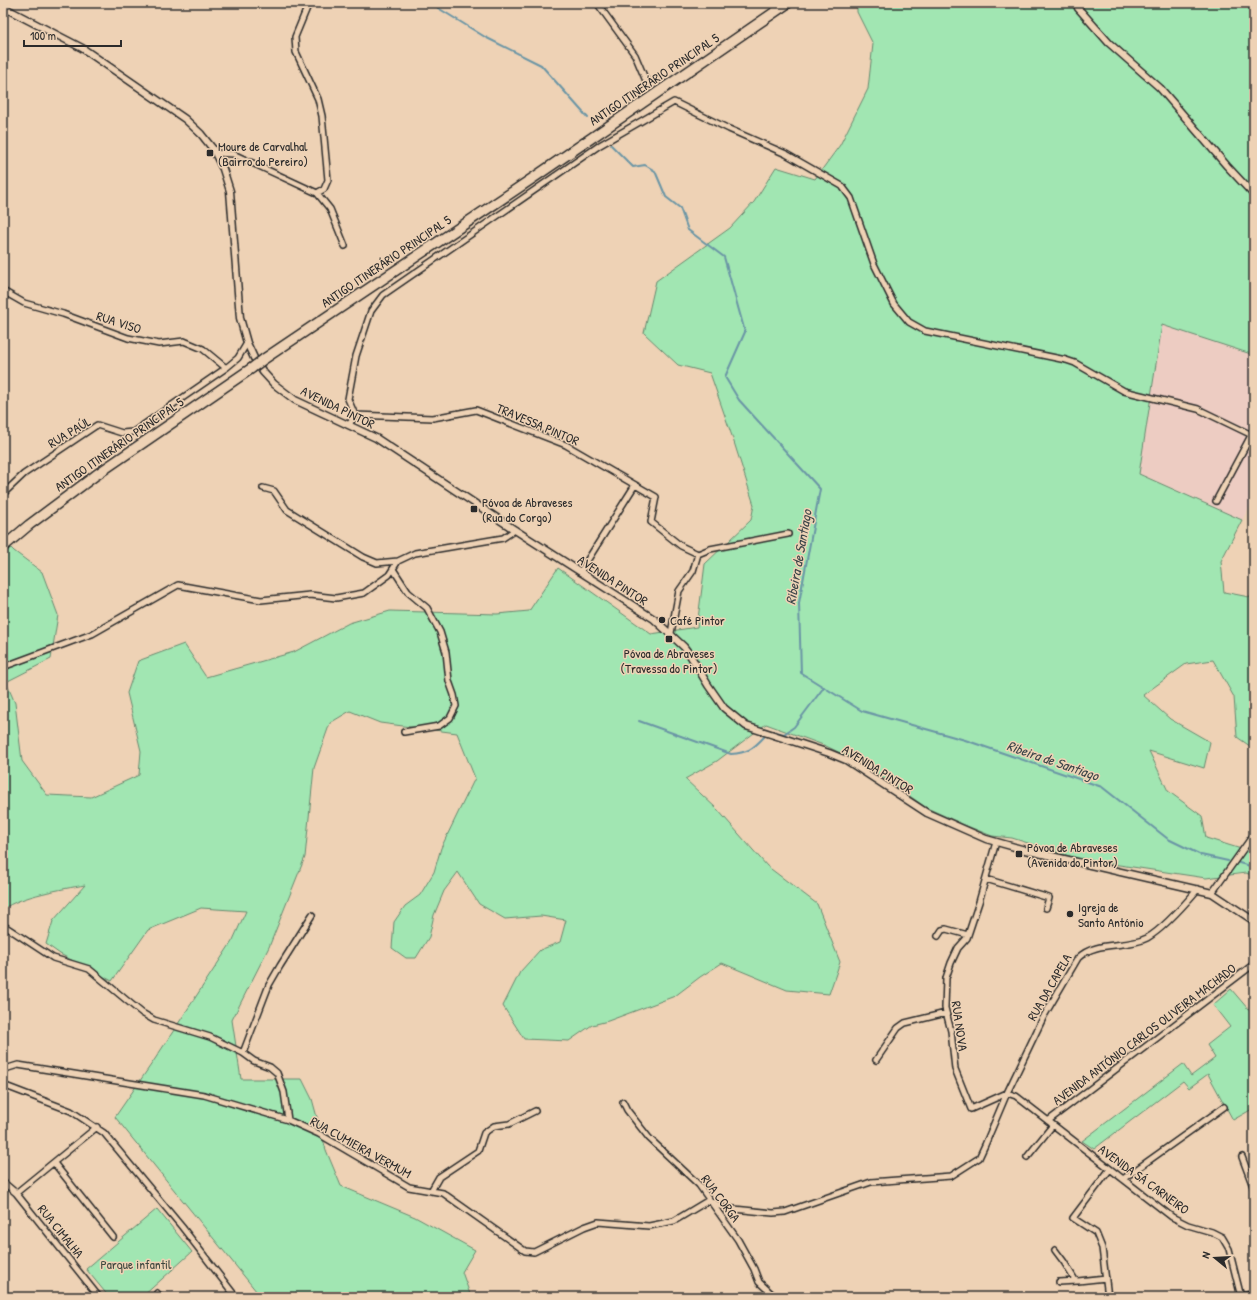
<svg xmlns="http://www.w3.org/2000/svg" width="1257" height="1300" viewBox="0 0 1257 1300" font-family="'Patrick Hand',sans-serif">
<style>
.built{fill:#edccc2}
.green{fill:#a1e6b2;stroke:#66886e}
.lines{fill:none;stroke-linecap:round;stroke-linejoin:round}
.stream{stroke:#6a95a5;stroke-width:2}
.minor-casing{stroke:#2b2b2b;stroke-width:8}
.tertiary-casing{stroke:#2b2b2b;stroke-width:9}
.trunk-casing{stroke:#2b2b2b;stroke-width:12}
.minor{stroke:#eed2b5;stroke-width:5}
.tertiary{stroke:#eed2b5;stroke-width:6}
.trunk{stroke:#eed2b5;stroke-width:9}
.trunk-bridge-casing{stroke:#2b2b2b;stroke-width:12;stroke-linecap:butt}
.trunk-bridge{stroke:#eed2b5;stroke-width:9}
.poi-dot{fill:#2b2b2b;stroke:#eed2b5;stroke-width:1.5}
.labels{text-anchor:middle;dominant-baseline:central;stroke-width:3;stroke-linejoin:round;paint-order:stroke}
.street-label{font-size:13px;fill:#2b2b2b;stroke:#eed2b5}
.poi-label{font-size:13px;fill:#2b2b2b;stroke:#eed2b5;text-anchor:start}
.park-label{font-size:13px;fill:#3d473f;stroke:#eed2b5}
.water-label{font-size:14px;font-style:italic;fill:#3b4549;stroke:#eed2b5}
</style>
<rect width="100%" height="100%" fill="#eed2b5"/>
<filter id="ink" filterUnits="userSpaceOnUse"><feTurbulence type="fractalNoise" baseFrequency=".025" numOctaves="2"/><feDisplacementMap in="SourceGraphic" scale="8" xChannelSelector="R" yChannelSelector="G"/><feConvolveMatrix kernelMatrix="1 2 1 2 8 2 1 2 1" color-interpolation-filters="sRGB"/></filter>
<g filter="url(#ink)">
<path class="built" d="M1162 324 1254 355V500L1242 520 1139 474Z"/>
<path class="green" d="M857 3H1254V355L1162 325 1139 474 1242 520 1221 561 1224 592 1254 598V749L1237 737 1234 697 1213 660 1186 664 1143 695 1170 719 1210 742 1204 768 1149 751 1168 791 1202 816 1206 838 1254 853V876L1246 873 1206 878 1079 859 1012 838 992 836 967 826 927 808 863 764 826 746 766 724 717 761 685 779 717 809 767 866 817 904 840 962 829 994 787 990 722 963 700 977 675 996 608 1021 592 1025 569 1041 524 1039 503 1006 520 972 540 950 560 942 566 920 541 916 505 919 479 904 458 872 444 891 434 915 429 937 416 958H406L392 948 394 922 405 906 420 895 434 872 441 848 475 778 457 733 380 723 350 711 330 723 314 768 305 857 269 947 232 1020 241 1079H302L312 1099 326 1150 341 1186 415 1217 475 1250 462 1272 471 1297H261L115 1117 155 1059 233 940 246 911 201 908 148 930 112 981 60 954 46 944 53 921 85 885C62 889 21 896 3 909V540L14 551 42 572 58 615 51 659 6 682 15 703 22 761 47 795 91 797 139 775 141 751 127 693 138 661 184 644 206 677 294 652 349 623 390 611 497 614 529 611 558 568 651 634 697 627 705 564 751 520 754 505 733 439 710 373 678 365 644 333 656 281 730 228 754 202 776 167 815 179 840 145 868 89 873 44 857 12Z
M1231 989 1254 1016V1108L1233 1120 1208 1074 1189 1088 1183 1081 1094 1149 1082 1141 1183 1064 1191 1076 1215 1058 1207 1045 1230 1027 1213 1005Z
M157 1209 192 1252 142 1297H109L86 1269Z"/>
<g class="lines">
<path class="stream" d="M430 3 485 37 541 65 588 118
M611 145 633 167 645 165 655 171 666 197 680 208 688 230 724 257 745 332 725 377 739 400 820 489 799 603 801 673 862 711 965 740 1102 787 1168 839 1201 855 1228 861
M639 721 731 754C747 753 753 749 764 737
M771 731 784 734 794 727 824 687
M1239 863 1254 867"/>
<g class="minor-casing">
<path id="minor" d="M597 3 635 55 646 81
M215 153 233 154 317 193 324 189 328 180 322 116 318 99 296 52 295 37 309 3
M317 193 330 209 345 246
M3 291 24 303 63 314 128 338 159 344 184 341 203 349 226 368
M355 415 348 399 356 356 371 311 383 295 600 145 674 102 729 129 786 154 842 186 851 198 874 264 894 304 909 322 925 331 1066 360 1075 363 1124 391 1198 409 1254 436
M349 425 355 415 433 418 476 410 566 445 656 497 651 522 681 546 698 554
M263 488 274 491 287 510 363 557 377 563 398 561
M3 494 24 474 97 425 122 433 133 432 226 368 238 358 247 343
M1216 501 1254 430
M393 569 408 592 427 608 440 632 446 652 449 681 454 695 456 706 450 718 439 726 404 732
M580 572 635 485
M671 633 679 591 693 571 698 554 710 549 788 534
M3 667 92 634 178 585 261 600 310 595 336 598 364 593 389 575 398 561 415 553 503 538 515 530
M996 842 979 902 967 938 958 948 951 963 946 978 945 1008 951 1031 955 1069 971 1109 1007 1093
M986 879 1049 898 1046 908
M1212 893 1254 834
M3 925 53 958 89 969 142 1013 154 1020 210 1037 243 1053 254 1061 270 1067 277 1073 284 1092 288 1120
M938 936 942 930 946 929 968 935
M243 1053 269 985 280 966 312 915
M876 1060 898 1028 905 1023 946 1013
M3 1072 5 1069 18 1065 204 1095 288 1120 319 1134 409 1187 443 1193 525 1251 534 1252 584 1227 598 1222 649 1226 674 1221 709 1200
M3 1085 71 1111 104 1133 182 1227 236 1297
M1007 1093 1016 1096 1172 1217 1188 1225 1212 1232 1222 1237 1229 1249 1241 1297
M623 1102 627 1110 649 1138 699 1185 738 1240 754 1269 759 1282 775 1297
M1048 1121 1254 964
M1027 1157 1053 1125
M1242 1157 1254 1189
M54 1163 113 1237
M1123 1179 1224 1107
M3 1182 16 1193 99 1297
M431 1191 439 1177 478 1151 484 1133 494 1126 509 1124 535 1111
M16 1193 97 1127
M709 1200 724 1208 773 1213 785 1212 871 1182 951 1176 979 1158 985 1145 1007 1093 1044 1016 1078 958C1096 940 1126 949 1147 938 1163 929 1186 903 1198 889
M1055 1250 1064 1262 1075 1280 1078 1281 1106 1278
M1059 1282 1078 1281
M157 1293 160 1297
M1108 1297 1102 1248 1096 1233 1073 1218 1110 1169"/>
</g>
<g class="tertiary-casing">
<path id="tertiary" d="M1077 3 1078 8 1109 43 1160 88 1227 166 1254 195
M3 7 82 48 185 119 201 134 213 149 223 169 230 191 240 318 247 343 254 358 263 372 274 384 295 400 376 438 515 530 654 619 684 647 690 655 708 685 724 708 746 726 829 753 846 760 927 813 986 839 1025 850 1212 893 1254 921
M1239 1297 1254 1294"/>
</g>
<g class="trunk-casing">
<path id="trunk" d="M264 359 539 174 788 3
M3 547 29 525 96 475 252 368"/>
</g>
<use href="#minor" class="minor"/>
<use href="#tertiary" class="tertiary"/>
<use href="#trunk" class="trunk"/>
<g class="trunk-bridge-casing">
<path id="trunk-bridge" d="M252 368 264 359"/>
</g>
<use href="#trunk-bridge" class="trunk-bridge"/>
</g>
</g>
<g class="poi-dot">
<rect x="206" y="149" width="8" height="8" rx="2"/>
<rect x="470" y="505" width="8" height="8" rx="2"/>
<circle cx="662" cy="620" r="4"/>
<rect x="665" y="635" width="8" height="8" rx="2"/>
<rect x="1015" y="850" width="8" height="8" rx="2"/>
<circle cx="1070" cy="914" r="4"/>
</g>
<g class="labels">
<g class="street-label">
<text transform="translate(654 79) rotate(-34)">ANTIGO ITINERÁRIO PRINCIPAL 5</text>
<text transform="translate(386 261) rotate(-34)">ANTIGO ITINERÁRIO PRINCIPAL 5</text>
<text transform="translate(119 322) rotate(18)">RUA VISO</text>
<text transform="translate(338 407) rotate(26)">AVENIDA PINTOR</text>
<text transform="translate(538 424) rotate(23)">TRAVESSA PINTOR</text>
<text transform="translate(69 432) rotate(-31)">RUA PAÚL</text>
<text transform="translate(119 444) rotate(-35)">ANTIGO ITINERÁRIO PRINCIPAL 5</text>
<text transform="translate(613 580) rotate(33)">AVENIDA PINTOR</text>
<text transform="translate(878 769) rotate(32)">AVENIDA PINTOR</text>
<text transform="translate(1049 987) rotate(-60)">RUA DA CAPELA</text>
<text transform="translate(960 1026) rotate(82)">RUA NOVA</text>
<text transform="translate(1144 1034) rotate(-37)">AVENIDA ANTÓNIO CARLOS OLIVEIRA MACHADO</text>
<text transform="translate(361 1147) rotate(29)">RUA CUMIEIRA VERMUM</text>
<text transform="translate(1144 1179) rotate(36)">AVENIDA SÁ CARNEIRO</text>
<text transform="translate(721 1198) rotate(53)">RUA CORGA</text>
<text transform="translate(61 1231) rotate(51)">RUA CIMALHA</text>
</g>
<g class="poi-label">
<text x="218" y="146">Moure de Carvalhal<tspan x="218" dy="15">(Bairro do Pereiro)</tspan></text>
<text x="482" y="502">Póvoa de Abraveses<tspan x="482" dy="15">(Rua do Corgo)</tspan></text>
<text x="670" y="620">Café Pintor</text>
<text x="669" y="653" text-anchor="middle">Póvoa de Abraveses<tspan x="669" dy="15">(Travessa do Pintor)</tspan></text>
<text x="1027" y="847">Póvoa de Abraveses<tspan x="1027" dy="15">(Avenida do Pintor)</tspan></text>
<text x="1078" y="907">Igreja de<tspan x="1078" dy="15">Santo António</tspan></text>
</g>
<g class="park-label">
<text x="136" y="1264">Parque infantil</text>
</g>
<g class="water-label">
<text transform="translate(798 557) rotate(-80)">Ribeira de Santiago</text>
<text transform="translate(1053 760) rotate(19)">Ribeira de Santiago</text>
</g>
</g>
<rect width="1257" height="1300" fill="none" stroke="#eed2b5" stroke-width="16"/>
<rect x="8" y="8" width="1241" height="1284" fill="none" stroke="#2b2b2b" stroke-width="1.5" filter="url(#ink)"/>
<g transform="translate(1215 1258) rotate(288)" stroke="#eed2b5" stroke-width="3" paint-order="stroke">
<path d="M0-3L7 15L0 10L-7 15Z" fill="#2b2b2b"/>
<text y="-6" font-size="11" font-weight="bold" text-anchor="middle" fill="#2b2b2b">N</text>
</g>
<path d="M24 40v6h97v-6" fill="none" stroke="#2b2b2b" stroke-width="2"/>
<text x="30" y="40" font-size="12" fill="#2b2b2b" stroke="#eed2b5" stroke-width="3" paint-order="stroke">100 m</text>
</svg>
